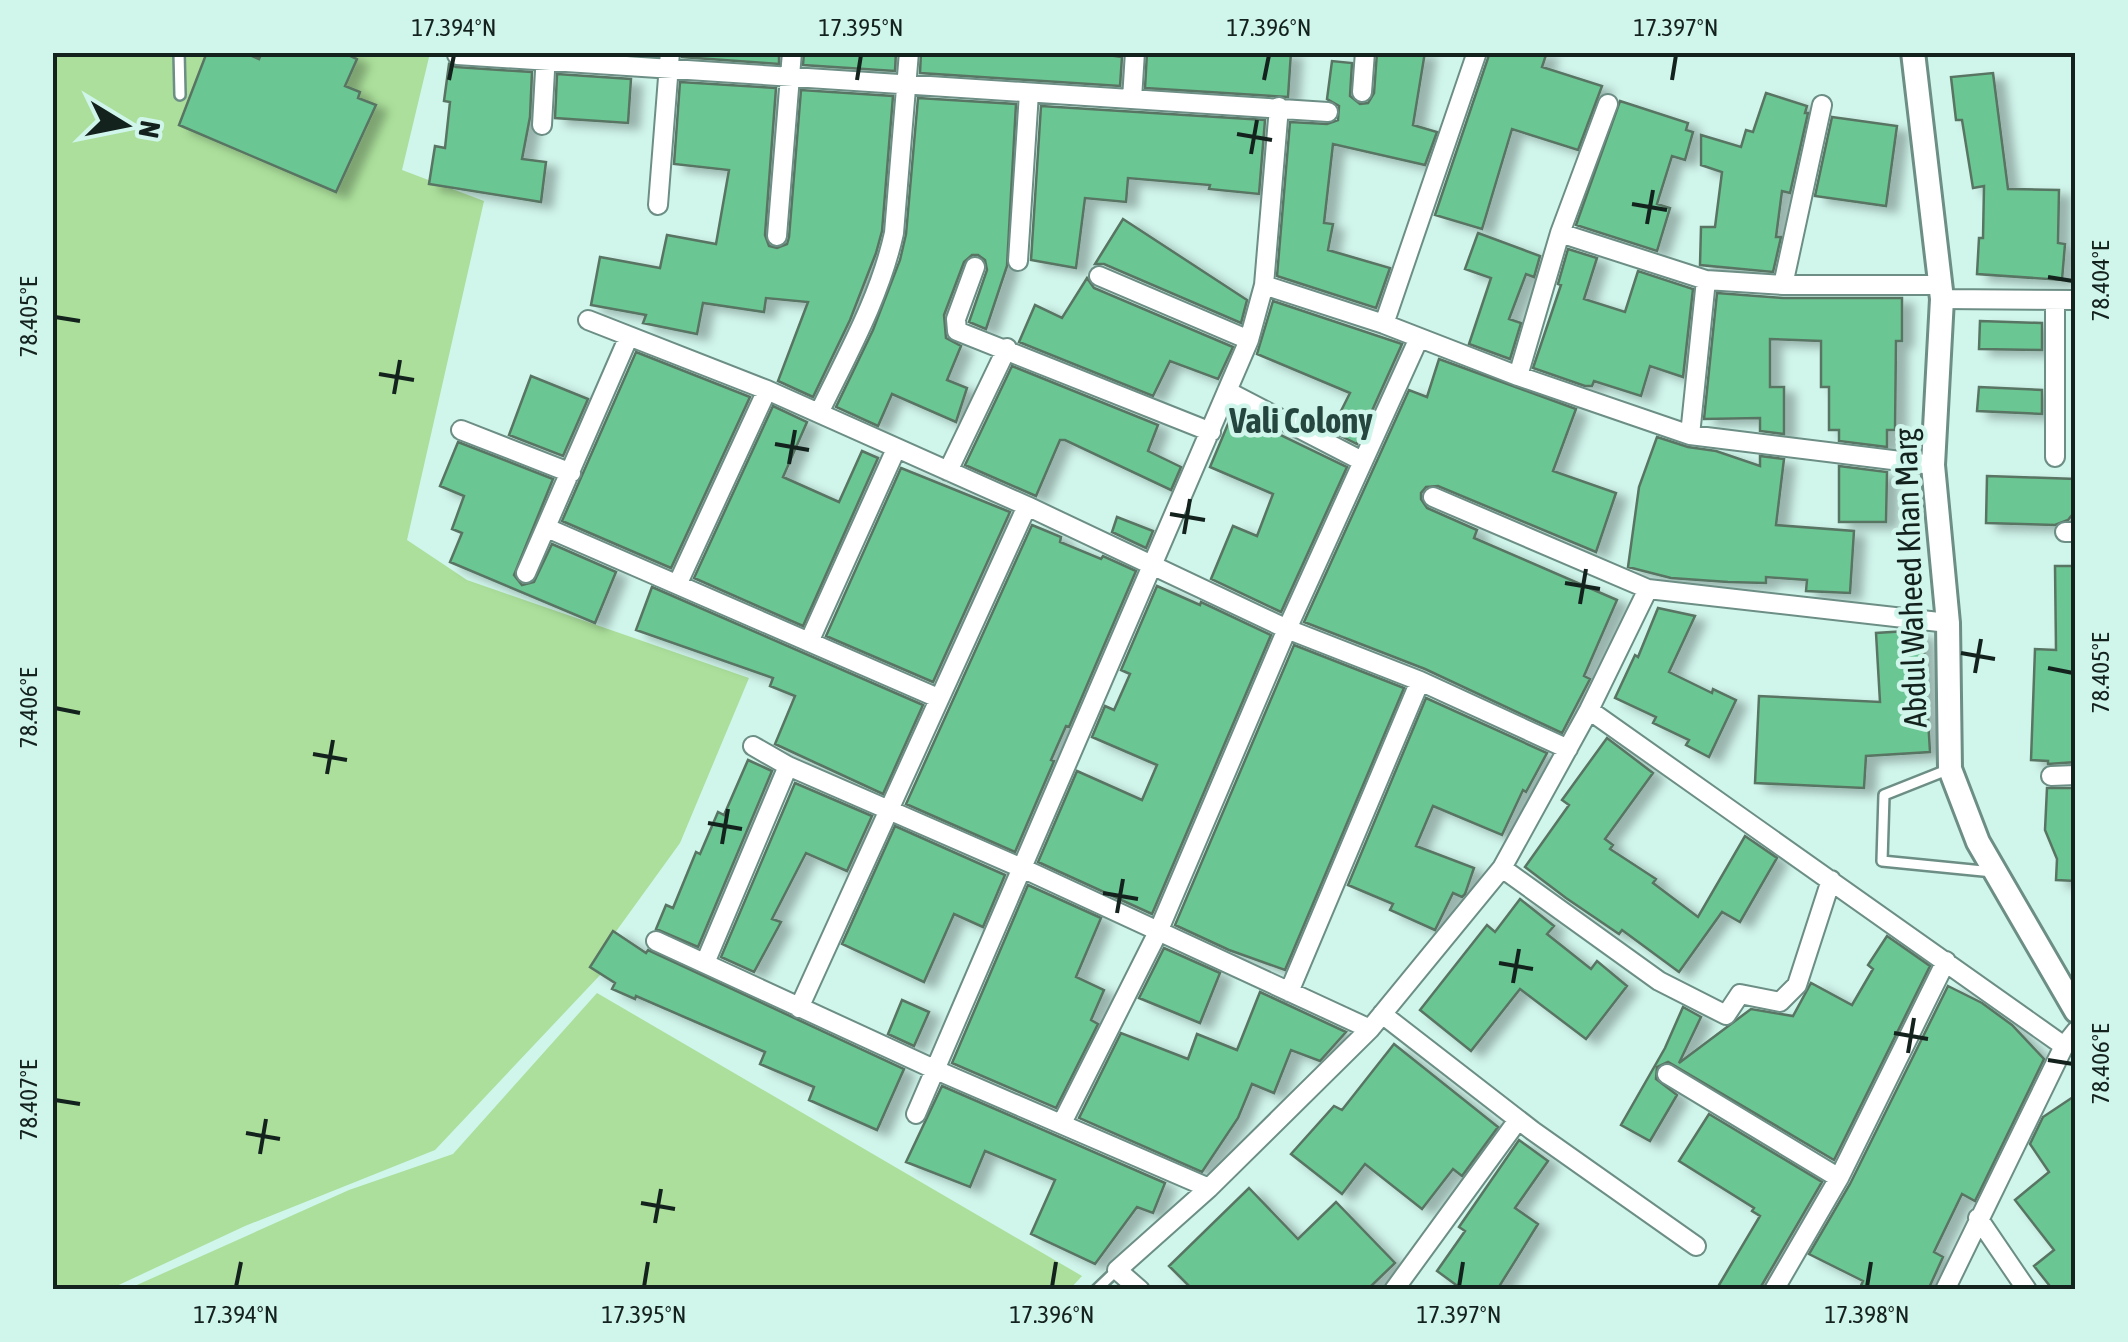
<svg xmlns="http://www.w3.org/2000/svg" width="2128" height="1342" viewBox="0 0 2128 1342" font-family="'Asap Condensed',sans-serif">
<style>
.green{fill:#abdf9b}
.building{fill:#6bc692;stroke:#597463;stroke-width:2.5;filter:url(#shadow)}
.lines{fill:none;stroke-linecap:round;stroke-linejoin:round}
.service-casing{stroke:#6c8e85;stroke-width:14}
.minor-casing{stroke:#6c8e85;stroke-width:22}
.tertiary-casing{stroke:#6c8e85;stroke-width:28}
.service{stroke:#fff;stroke-width:9}
.minor{stroke:#fff;stroke-width:18}
.tertiary{stroke:#fff;stroke-width:22}
.ticks{fill:none;stroke:#14221e;stroke-width:4}
.labels{text-anchor:middle;dominant-baseline:central;stroke-width:9;stroke-linejoin:round;paint-order:stroke}
.street-label{font-size:32px;fill:#14221e;stroke:#d0f5eb}
.neighbourhood-label{font-size:35px;font-weight:bold;fill:#25463e;stroke:#d0f5eb}
.neatline{fill:none;stroke:#14221e;stroke-width:4}
.ticks-label{font-size:25px;text-anchor:middle;fill:#14221e}
</style>
<defs>
<filter id="shadow"><feDropShadow dx="11" dy="6" stdDeviation="5" flood-color="#0004"/></filter>
</defs>
<rect width="100%" height="100%" fill="#d0f5eb"/>
<path class="green" d="M52 53H430L402 170 484 201 407 540 467 580 749 678 680 843 591 966 601 974 435 1150 245 1226 108 1290 52 1289Z
M597 993 1082 1276 1069 1290 128 1289 349 1190 453 1154Z"/>
<path class="building" d="M207 52H243L259 59 262 52H342L357 59 345 86 360 92 358 98 376 105 336 192 179 125Z
M682 52H779V64L682 57Z
M804 52H896L895 71 803 65Z
M921 52H1087L1122 57 1120 86 920 73Z
M1147 52H1291L1288 97 1145 88Z
M1377 52H1425L1413 125 1437 132 1425 165 1333 144 1324 223 1333 224 1328 250 1390 268 1376 308 1277 276 1290 122 1327 124 1338 120 1339 106 1327 99 1332 61 1352 63 1350 96 1360 104 1368 103 1374 93Z
M1490 52H1547L1542 67 1602 86 1578 150 1512 129 1482 229 1435 215Z
M449 64 456 67 532 72 530 117 522 159 546 162 541 202 429 184 435 146 445 148 450 102 444 101Z
M1993 73 2008 189 2059 190 2058 243 2065 244 2062 280 1977 274 1979 238H1983L1984 186 1973 188 1962 120H1956L1951 77Z
M557 74 631 79 628 123 555 118Z
M680 82 776 88 765 235 769 246 777 248 787 244 789 237 801 90 893 96 882 231 876 253 850 320 813 397 778 381 808 302 766 298 764 312 703 303 697 334 643 323 646 315 591 305 600 257 660 268 667 235 716 244 729 170 674 164Z
M1766 93 1807 106 1805 113H1808L1790 193 1782 191 1776 237H1781L1773 272 1700 265 1701 227H1715L1722 172 1701 165V135L1741 147 1746 130 1753 132Z
M918 98 1016 104 1007 266 986 329 969 322 987 270 985 260 978 255H972L964 262 944 315 946 338 961 346 947 380 967 388 956 422 892 394 878 426 836 407 873 330 900 260 906 234Z
M1620 101 1688 123 1686 130 1693 132 1685 160 1672 156 1657 204 1670 208 1657 251 1576 225Z
M1041 106 1265 120 1259 194 1209 189 1210 185 1128 178 1126 202 1085 198 1076 268 1031 260Z
M1832 117 1897 126 1886 206 1815 196Z
M1123 219 1247 300 1241 323 1104 264H1095Z
M1478 233 1540 256 1534 277 1526 274 1509 319 1521 323 1510 359 1469 344 1491 278 1465 269Z
M1568 249 1597 258 1584 299 1625 312 1638 271 1693 289 1683 377 1650 366 1641 396 1594 381 1592 386H1585L1533 368 1561 285 1558 284Z
M1087 278 1094 288 1233 347 1218 379 1170 361 1153 396 1019 342 1035 305 1062 318Z
M1717 293 1783 298H1902V341H1896L1895 430H1887V447L1839 441V430H1829V387H1821V341L1770 339V387H1784V434L1760 431V418L1704 419Z
M1273 301 1402 344 1357 444 1331 431 1350 393 1257 354Z
M1980 321 2042 323V350L1979 349Z
M636 352 750 397 671 568 562 521Z
M1439 359 1576 409 1553 471 1616 493 1596 552 1438 486 1426 487 1421 493V499L1427 508 1477 530 1474 538 1617 600 1584 676 1590 679 1562 733 1425 669 1304 622 1409 390 1427 397Z
M1012 366 1158 425 1148 451 1181 467 1171 490 1065 440H1060L1036 496 965 465Z
M531 376 588 399 563 456 509 435Z
M1979 387 2042 390V414L1977 411Z
M773 406 807 422 783 477 839 502 862 451 878 458 803 626 694 578Z
M1233 412 1347 467 1281 612 1211 579 1233 526 1257 536 1273 494 1210 467Z
M1657 437 1688 447 1716 451 1760 466V456L1784 459 1776 525 1854 531 1850 593 1806 591 1807 580 1766 577V583L1728 582 1671 578 1628 567 1639 487Z
M458 442 553 479 514 575 522 585 534 582 552 544 616 572 595 623 450 562 462 533 452 529 464 496 440 486Z
M1839 466 1887 472 1886 522H1839Z
M901 468 1010 512 933 682 826 636Z
M1987 476 2076 479V510L2068 520 2055 525 1986 523Z
M1117 517 1153 531 1146 548 1112 532Z
M1032 525 1061 537 1060 542 1101 559 1103 556 1136 571 1069 727 1066 726 1051 760 1054 761 1015 852 906 804Z
M2055 566H2076V762L2048 764V761L2031 760 2035 649 2056 650Z
M1157 586 1200 605 1201 602 1271 635 1152 914 1038 862 1077 771 1142 800 1157 765 1092 737 1105 706 1114 710 1130 674 1121 670Z
M652 587 923 705 883 794 775 744 795 696 770 686 773 678 636 630Z
M1658 608 1695 616 1669 672 1712 693 1713 689 1736 700 1709 757 1686 745 1689 740 1653 723 1656 717 1615 698 1635 655 1638 657Z
M1907 631 1923 633 1930 752 1866 756 1864 788 1755 783 1759 696 1880 702 1876 633Z
M1294 645 1404 688 1285 970 1229 950 1175 925Z
M1426 698 1547 753 1526 792 1523 790 1502 835 1433 806 1416 846 1474 868 1465 894 1462 897 1453 893 1435 930 1390 910 1393 904 1348 885Z
M1607 738 1653 773 1605 839 1613 845 1610 849 1656 879 1653 883 1698 917 1745 836 1777 858 1740 922 1722 912 1679 972 1622 930 1619 934 1566 898 1525 867 1569 805 1562 800Z
M748 760 772 771 698 947 656 929 666 905 673 908 696 852 700 854 718 812 724 815Z
M795 783 872 816 847 871 806 853 772 919 781 922 754 972 721 957Z
M2047 788H2076V881L2056 880 2057 859 2045 830Z
M895 826 1005 875 983 927 954 914 924 982 842 944Z
M1028 885 1101 918 1076 977 1104 990 1091 1020 1098 1024 1056 1108 952 1063Z
M1520 899 1554 926 1547 934 1591 969 1597 961 1627 986 1586 1039 1520 989 1471 1051 1420 1010 1487 925 1495 932Z
M613 931 646 953 648 950 904 1069 877 1130 809 1100 814 1087 760 1064 765 1052 636 996 635 999 612 989 615 983 590 967Z
M1887 936 1930 966 1834 1160 1668 1062 1657 1067 1656 1079 1677 1095 1650 1141 1621 1125 1665 1048 1683 1007 1701 1017 1679 1063 1751 1009 1793 1016 1811 983 1852 1005 1873 969 1868 965Z
M1164 948 1220 973 1200 1023 1139 998Z
M1948 986 1982 1003 2012 1025 2044 1059 1975 1201 1962 1194 1934 1252 1943 1257 1928 1290H1859L1863 1281 1809 1254 1850 1184Z
M1260 992 1346 1032 1320 1061 1291 1050 1274 1093 1252 1084 1238 1118 1202 1172 1079 1118 1121 1033 1188 1059 1197 1034 1237 1050Z
M902 1000 929 1012 914 1046 888 1034Z
M1394 1044 1498 1127 1462 1176 1453 1169 1422 1209 1365 1164 1342 1194 1291 1154 1334 1106 1342 1110Z
M942 1086 1165 1183 1153 1213 1137 1207 1095 1264 1031 1234 1055 1180 985 1151 970 1187 906 1162Z
M2076 1095V1290H2053L2034 1266 2054 1250 2015 1200 2049 1172 2030 1144 2043 1117Z
M1709 1114 1822 1182 1759 1290H1716L1760 1216 1752 1211 1754 1208 1679 1161Z
M1519 1140 1548 1161 1515 1208 1538 1224 1497 1290H1463L1437 1271 1465 1231 1459 1227Z
M1249 1188 1298 1239 1336 1202 1395 1263 1367 1290H1193L1169 1266Z"/>
<g class="lines">
<g class="service-casing">
<path id="service" d="M179 52 180 95
M1947 770 1884 795 1882 861 1993 872
M1096 1290 1117 1270"/>
</g>
<g class="minor-casing">
<path id="minor" d="M457 55 1328 112
M1362 92 1365 52
M1132 99 1135 52
M542 125 546 53
M658 205 670 52
M1560 233 1706 280 1783 285H1940
M777 236 792 52
M1018 261 1029 93
M975 267 956 319 957 331 1211 432
M1099 276 1249 340
M1264 285 1384 324 1518 376 1690 435 1933 465
M1783 285 1822 105
M1942 299 2076 300
M588 320 767 390 1027 506 1287 629 1420 681 1568 749
M1384 324 1477 52
M1518 376 1560 233 1608 104
M1227 391 1362 461
M819 413C847 355 880 297 894 233L909 52
M461 430 571 473
M1690 435 1706 280
M2055 457V300
M948 471 1007 348
M1433 497 1648 589 1948 623
M547 528 938 698
M2065 532H2076
M526 573 629 336
M678 583 767 390
M809 642 896 449
M1589 710 2064 1046
M753 746 788 766 1024 869 1370 1029
M2051 776 2076 775
M1502 868 1659 981 1726 1015 1740 994 1780 1002 1797 985 1831 880
M656 941 936 1070 1209 1188
M705 963 788 766
M1289 992 1420 681
M799 1008 1027 506
M1382 1014 1533 1131 1696 1246
M1667 1074 1839 1178
M916 1114 1249 340 1264 285 1279 107
M1062 1123 1158 932 1287 629 1419 338
M1978 1218 2027 1290
M1140 1290 1117 1270 1209 1188 1370 1029 1502 868 1589 710 1648 589
M1394 1290 1518 1120
M1774 1290 1839 1178 1946 961
M1945 1290 2064 1046 2076 1031"/>
</g>
<g class="tertiary-casing">
<path id="tertiary" d="M1913 52 1942 299 1933 465 1948 623 1950 769 1978 842 2076 1011"/>
</g>
<use href="#service" class="service"/>
<use href="#minor" class="minor"/>
<use href="#tertiary" class="tertiary"/>
</g>
<path class="ticks" d="M449 80 454 55M857 80 861 55M1264 80 1269 55M1672 80 1676 55M1237 134 1272 140M1251 154 1257 120M1632 204 1667 210M1647 224 1653 190M2048 277 2073 281M55 317 80 321M379 374 414 380M394 394 400 360M775 444 809 450M789 464 795 430M1170 514 1205 520M1184 534 1190 499M1565 583 1600 589M1580 604 1586 569M1961 653 1995 659M2048 668 2073 673M1975 673 1981 639M55 708 80 713M313 754 347 760M327 774 333 740M708 823 742 829M722 844 728 809M1103 893 1138 899M1117 913 1123 879M1499 963 1533 969M1513 983 1519 949M1894 1033 1928 1039M1908 1053 1914 1018M2048 1060 2073 1064M55 1100 80 1104M246 1133 280 1139M260 1154 266 1119M641 1203 675 1209M655 1223 661 1189M236 1287 241 1262M644 1287 648 1262M1052 1287 1056 1262M1459 1287 1463 1262M1867 1287 1871 1262"/>
<g class="labels">
<g class="street-label">
<text transform="translate(1910 578) rotate(-92)">Abdul Waheed Khan Marg</text>
</g>
<g class="neighbourhood-label">
<text x="1301" y="420">Vali Colony</text>
</g>
</g>
<rect width="2128" height="1342" fill="none" stroke="#d0f5eb" stroke-width="110"/>
<g transform="translate(125 125) rotate(100)" stroke="#d0f5eb" stroke-width="8" paint-order="stroke">
<path d="M0-8L18 38L0 25L-18 38Z" fill="#14221e"/>
<text y="-15" font-size="28" font-weight="bold" text-anchor="middle" fill="#14221e">N</text>
</g>
<rect x="55" y="55" width="2018" height="1232" class="neatline"/>
<g class="ticks-label">
<text x="454" y="36">17.394°N</text>
<text x="861" y="36">17.395°N</text>
<text x="1269" y="36">17.396°N</text>
<text x="1676" y="36">17.397°N</text>
<text transform="translate(2100 281) rotate(-90)" y="9">78.404°E</text>
<text transform="translate(28 317) rotate(-90)" y="9">78.405°E</text>
<text transform="translate(2100 673) rotate(-90)" y="9">78.405°E</text>
<text transform="translate(28 708) rotate(-90)" y="9">78.406°E</text>
<text transform="translate(2100 1064) rotate(-90)" y="9">78.406°E</text>
<text transform="translate(28 1100) rotate(-90)" y="9">78.407°E</text>
<text x="236" y="1323">17.394°N</text>
<text x="644" y="1323">17.395°N</text>
<text x="1052" y="1323">17.396°N</text>
<text x="1459" y="1323">17.397°N</text>
<text x="1867" y="1323">17.398°N</text>
</g>
</svg>
